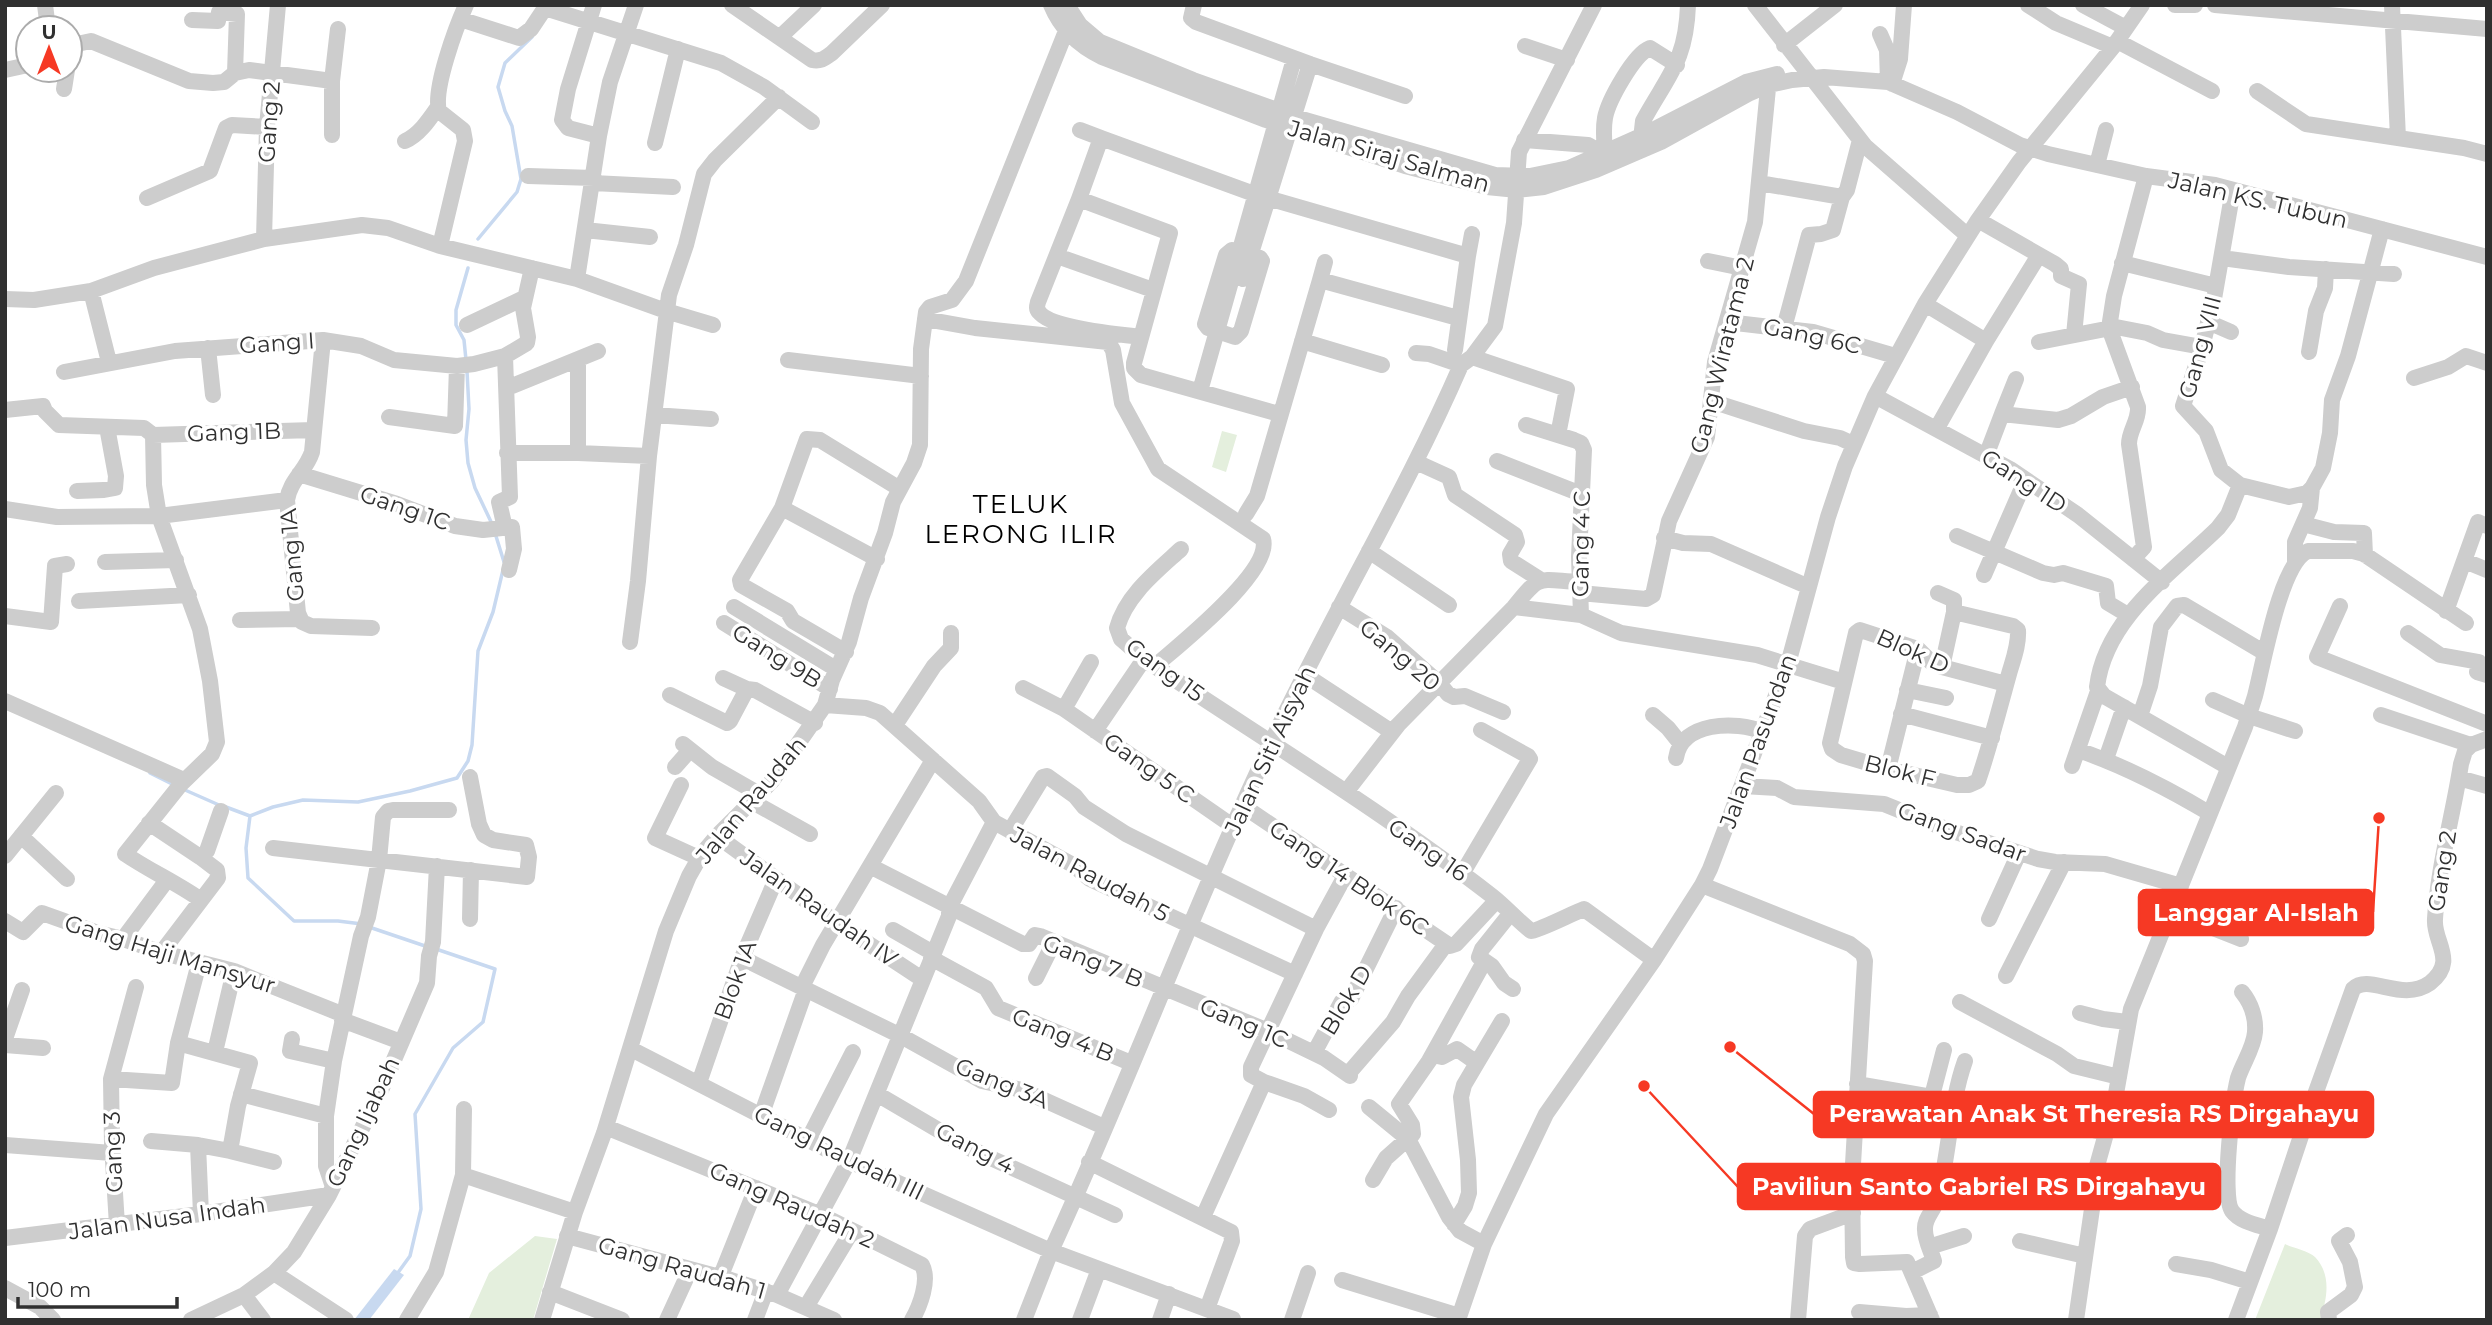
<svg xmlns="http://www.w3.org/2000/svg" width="2492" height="1325" viewBox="0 0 2492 1325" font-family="Montserrat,sans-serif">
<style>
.green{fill:#e4efdd}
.water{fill:#c8d9f0}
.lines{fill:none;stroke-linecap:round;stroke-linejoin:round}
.stream{stroke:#c8d9f0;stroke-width:3.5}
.minor{stroke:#cdcdcd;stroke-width:16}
.labels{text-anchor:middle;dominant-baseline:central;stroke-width:7;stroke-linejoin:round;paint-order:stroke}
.street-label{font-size:23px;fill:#303030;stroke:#fff}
.quarter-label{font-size:26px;letter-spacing:2px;fill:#000;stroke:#fff}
.leader{fill:none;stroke:#f63924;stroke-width:2.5}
.callout-dot{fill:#f63924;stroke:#fff;stroke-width:2.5}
.callout{fill:#f63924;stroke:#f63924;stroke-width:2.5}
.callout-label{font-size:24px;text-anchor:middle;font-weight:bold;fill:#fff}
</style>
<rect width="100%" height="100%" fill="#fff"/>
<path class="green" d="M1222 431 1237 435 1226 472 1212 467Z
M535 1236 557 1239 533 1320H468L489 1273Z
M2285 1244C2293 1248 2309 1251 2315 1257 2332 1275 2327 1299 2320 1320H2255Z"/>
<path class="water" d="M394 1269 404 1275 369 1320H354Z"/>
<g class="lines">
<path class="stream" d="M478 239 517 192 521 179 512 126 505 111 498 87 505 63 532 37
M466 360 464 340 456 325V310L468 268
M467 371 469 409 466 440 468 463 475 488 493 526
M495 533 504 562
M150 773 174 785
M185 790 219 805
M226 807 250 816
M362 924 338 921H294L248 878 246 848 250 816 273 807 303 800 358 802 410 791 457 778 468 761 472 745 478 651 493 612 503 570
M369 927 428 947
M397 1274 410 1256 421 1209 415 1114 453 1048 483 1022 495 969 436 949"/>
<path class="minor" d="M45 5 48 28
M594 5 568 89 562 120 568 128 599 136
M732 5 812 60C821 62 825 58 832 53L882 5
M1051 5C1061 29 1079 46 1102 57L1266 120 1405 166 1487 187 1517 190 1544 187 1596 170 1661 142 1748 94 1769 85 1792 80 1824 77 1888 82 1957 112 2020 145 2048 154 2146 176 2215 185 2487 257
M1067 5 1080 25 1100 42 1193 80 1305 120 1495 175 1530 176 1569 168 1643 135 1746 82 1777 74
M1194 5 1191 18 1196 22 1310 64 1405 96
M1755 5 1865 146 1968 236
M2028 5 2056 23 2113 47
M2083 5 2126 28
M2175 5H2195
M2215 5 2487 29
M2392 5 2398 138 2464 148 2487 154
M460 19 519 38 531 29 545 8 721 63 764 87 812 122
M192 20 218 21 219 12 237 14 235 73
M1880 34 1887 50 1888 82
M780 37 814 5
M2117 41 2212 91
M1784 45 1835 5
M1525 46 1567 60
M70 61 77 44 91 41 189 81 213 83 224 82 235 73 249 70 332 81
M5 70 28 65
M1892 84 1900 59 1904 5
M64 89 67 70
M2257 91 2306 124 2398 138
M1080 130 1101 138
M332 135V81L338 29
M1524 140 1588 145 1595 149 1598 155
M405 141C419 135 429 120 438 107
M1646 141 1642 130 1643 121C1668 75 1686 62 1688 5
M655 143 678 49
M1605 152C1604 141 1603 129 1605 118 1608 101 1634 54 1650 48L1677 65
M2097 165 2106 130
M528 176 594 178
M593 183 673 187
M1759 183 1842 197 1847 190 1860 140
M2233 190 2214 299 2202 347 2183 406 2206 431 2221 470 2240 485 2289 497 2307 493 2312 488 2323 468 2330 433 2332 400 2348 356 2382 229
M147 198 210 171 226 128 232 125 267 127
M1079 199 1170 233 1134 363V368L1141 375 1279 414
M1978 220 2055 264 2061 269V276L2079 284 2074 335
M585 230 650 237
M264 239 267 127 278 5
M440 246 465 141 463 130 439 111C433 89 456 27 466 5
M1232 250 1260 258 1262 261 1241 331 1235 337 1208 328 1205 324 1226 255Z
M1057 256 1153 290
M1468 256 1472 234
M2222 258 2289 267 2394 274
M1708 261 1742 268
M2122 263 2216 286
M577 279 599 136 610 82 636 5
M1243 279 1310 64
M1320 280 1325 262
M91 291 109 362
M5 299 34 300 91 291 154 268 264 239 362 225 388 228 440 246 577 279 666 311 713 325
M1925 304 1986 341
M925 319 975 328 1108 342 1113 350 1122 403 1158 469 1263 539C1273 571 1179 645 1155 666
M1727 322 1813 332 1895 356
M2208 322 2231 332
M467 325 524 298
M1784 328 1809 235 1821 234 1833 230 1842 197
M1140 337C1120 334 1051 329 1039 312 1036 309 1037 306 1038 302L1079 199 1101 138 1257 195 1468 256 1455 350
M323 340 312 452C306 471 290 480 287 500L298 613 302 622 311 626 372 628
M1302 341 1382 365
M2039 342 2116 327 2147 333 2163 340 2202 347
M208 348 213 395
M2309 352 2316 311 2325 288 2326 269
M1416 353 1429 354 1461 365
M505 356 510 497 499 502 505 528
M1472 357 1567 389 1558 435
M578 360V453
M788 360 921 376
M64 372 175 351 323 340 361 346 394 360 457 366 474 364 505 356 527 343 528 337 523 308 532 268
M2414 378 2448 367 2466 356 2487 363
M507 388 598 351
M1200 391 1294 59
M1875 396 2010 469 2078 515 2162 582
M1711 401 1804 431 1840 438 1853 444
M5 410 43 406 45 411 59 425 144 428 153 435
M2002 414 2016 379
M654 415 711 419
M389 417 455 426 457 366
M1526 425 1574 440 1581 443 1584 450 1579 557 1581 615 1621 633 1757 655 1844 682
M1937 428 1986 341 2039 255
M153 435 154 485 159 516 200 629 210 681 217 742 212 754 181 784 125 854C150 871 177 883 201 900
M153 435 314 430
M507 453H578L649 456
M1986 456 2002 414 2058 420 2071 416 2103 397 2132 387
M1497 461 1581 494
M1416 462 1449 477 1455 495 1515 535 1517 542 1510 554 1511 561 1541 580
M299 474 397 504 455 526 483 530 512 527 514 549 509 570
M77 491 104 490 115 488 116 476 107 427
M782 508 877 559
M5 509 57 517 159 516 287 500
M1246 514 1257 496 1320 280 1458 318
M2303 524 2334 532 2364 533 2365 555
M1957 536 2043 573 2054 575 2063 573 2106 586 2108 603 2128 615
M1664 538 1683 543 1711 544 1809 587
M1181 549C1157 571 1126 595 1117 628L1121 639 1144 659C1260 737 1381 810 1492 896 1506 907 1517 920 1531 931 1538 931 1573 913 1584 909L1654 960
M1369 551 1449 605
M2133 559 2144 547 2129 444C2129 430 2139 421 2138 407L2109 328 2114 296 2146 176
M2465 561 2487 570
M105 562 176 560
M2295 562V542L2310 508 2312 488
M1984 575 2025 481
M1580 593 1646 599 1653 595 1669 521 1707 437 1715 362 1755 222 1769 78
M1938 593 1954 600V612L2013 626 2018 630C2019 645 2013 660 2009 674 1999 710 1990 746 1978 781L1969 785H1957L1888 769 1841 755 1832 749 1830 743 1856 633 1860 630 1918 649 1931 662 1942 667 2006 684
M79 601 189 595
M2340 606 2317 657 2487 724
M734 607 836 669
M1339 607 1387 637 1439 683 1448 694 1454 697 1465 696 1503 712
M1514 607 1581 615
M2446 611 2478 522 2487 526
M5 616 51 622 55 566 67 564
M240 620 300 619
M724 623 830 689
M2408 633 2440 655 2479 662 2477 672 2487 675
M630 642 638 581 649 456 669 295 686 245 704 174 715 160 779 97
M846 652 793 621 787 611 741 585 740 580 782 508 807 439 820 440 900 489
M1942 667 1954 612
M1305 675 1392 732
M723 678 747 689 755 690 815 723
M1023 688 1064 709 1234 827
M1907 690 1946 698
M670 695 727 723 730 721 747 689
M2213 700 2249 716 2295 731
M5 701 184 780
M825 705 866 708 880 713 979 801 994 822 1073 865 1090 879 1295 974
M1064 709 1091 662
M1901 714 1992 738
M1653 715 1668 728 1680 743
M2381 715 2471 745 2487 739
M2140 716 2150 686 2161 627 2177 606 2184 605 2265 653
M895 725 934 666 951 648V633
M1095 731 1144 659
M683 744 712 767 759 794
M2078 750C2125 766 2167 788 2209 813
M1676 758C1681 722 1736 720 1763 732
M2106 759 2124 707
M2072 766 2098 691
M675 767 690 750
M2228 767 2104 696 2097 687C2105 618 2172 573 2218 528L2228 515 2240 485
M1888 769 1918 649
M2459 778 2487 786
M681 785 655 838 699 858
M1743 786 1777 788 1794 797 1884 804 1946 829 2038 859 2055 862 2105 864 2181 886
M1346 792 1398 725 1514 607C1541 573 1538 580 1579 582
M751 801 810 834
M1243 806 1450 946 1456 944 1497 900
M149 823 200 857 207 851 221 811
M1010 831 1043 777 1047 776 1075 796 1084 807 1126 834 1316 929
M21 836 67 879
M717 836 837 923 922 979
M273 848 527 877 529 857 526 845 493 840 484 835 479 824 470 777
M5 856 56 793
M870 866 1023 944H1029L1035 935 1040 936 1268 1031 1324 1058 1350 1076
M1462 874 1530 759 1528 756 1481 730
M1702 885 1850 944 1863 954 1865 961 1852 1181 1853 1257 1854 1263 1860 1264 1907 1262 1932 1320
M2170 911 2241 939
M1510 914 1482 949 1479 957 1492 966 1504 983 1513 989
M470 919 471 870
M1989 919 2019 853
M5 921 23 932 42 913 98 933 123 939 163 953 234 971 344 1015
M893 930 933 953
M123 939 167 880
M161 953 218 878 217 870 200 857
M742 958 901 1036 982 1081 1022 1090 1104 1127
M931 958 986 988 998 1008 1131 1063
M2006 976 2064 862
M1036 978 1054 942
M802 987 823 945 933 760
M2242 992C2251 1003 2256 1018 2255 1032 2254 1047 2243 1063 2238 1078 2233 1098 2221 1196 2232 1211 2240 1222 2258 1225 2270 1229
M1960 1002 2057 1054 2074 1066 2119 1077
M2080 1013 2103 1019 2127 1022
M342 1020 401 1042
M5 1039 22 990
M292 1039 290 1051 334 1061
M5 1045 43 1048
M631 1049 849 1161 1051 1251 1233 1319
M215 1052 234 971
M1314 1053 1342 1001 1351 999 1396 908
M1433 1055 1442 1057 1457 1049 1477 1063 1502 1021
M1348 1074 1393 1022 1408 996 1446 944
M111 1079 172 1083 178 1043 199 963
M1264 1082 1251 1075V1067L1316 929 1346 874
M699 1083 742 958 776 879
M1857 1084 1955 1101 2107 1133
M241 1094 326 1116
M877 1094 969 1148 1115 1215
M1932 1096 1944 1050
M1369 1107 1408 1139 1449 1217 1460 1231 1484 1244
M761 1116 806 989
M606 1127 821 1215 922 1265C930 1280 920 1306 912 1320
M808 1140 853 1052
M151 1141 198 1145 230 1151 238 1106 250 1063 178 1043
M5 1145 112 1153
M198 1145 201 1214
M230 1151 274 1162
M1089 1162 1231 1232 1232 1241 1207 1309
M463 1175 464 1109
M1373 1180 1386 1158 1413 1134 1412 1125 1399 1104 1429 1061 1484 962
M332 1184 326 1166V1116L334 1061 361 936 368 917 379 860 383 817 388 811 393 810H449
M1203 1217 1264 1082 1304 1096 1329 1110
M1454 1224 1465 1206 1469 1193 1468 1160 1461 1097 1464 1085 1477 1063
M117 1225 112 1145 111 1079 136 987
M567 1236 731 1280 777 1295 834 1320
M5 1238 201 1214 329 1195
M2020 1241 2085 1256
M1929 1247 1964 1236
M2176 1264 2211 1270 2250 1282
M1912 1272 1934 1261C1931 1251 1925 1240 1925 1230 1924 1218 1934 1211 1937 1200 1950 1154 1949 1106 1965 1061
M274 1273 346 1320
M720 1278 756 1188
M1342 1280 1459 1316
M5 1288 40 1307 53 1320
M550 1292 622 1320
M244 1295 263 1320
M777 1295 849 1161 949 916V908L994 822
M806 1307 852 1231
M1859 1312 1906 1316 1930 1315
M191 1320 244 1295 274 1273 294 1252 329 1195 381 1090 427 983 429 956 433 942 437 866
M407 1320 436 1272 463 1175 575 1212
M542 1320 575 1212 604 1133 666 931 689 876 701 855 717 836 772 781 825 705 832 680 849 642 861 598 885 533 893 502 914 463 920 445 921 349 926 312 930 307 952 300 966 281 1066 31
M667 1320 690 1270
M755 1320 766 1291
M1024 1320 1051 1251C1128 1084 1192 910 1271 743 1331 615 1405 494 1461 365L1472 357 1495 326 1514 223 1519 152 1594 5
M1080 1320 1099 1269
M1160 1320 1169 1294
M1292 1320 1308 1273
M1458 1320 1484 1244 1546 1114 1654 960 1702 885 1710 869 1788 664 1828 517 1845 466 1875 396 1925 304 1978 220 2019 162 2113 47 2142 5
M1798 1320 1805 1236 1810 1229 1853 1213
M2076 1320 2093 1202 2095 1173 2114 1105 2131 1009 2245 727C2248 717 2252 706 2255 696 2263 666 2280 563 2308 551H2353L2364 554 2466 623
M2236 1320 2270 1229 2312 1103 2353 989C2369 973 2402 1003 2430 983 2458 961 2433 942 2435 919 2438 866 2453 816 2461 764L2465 751 2471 745
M2329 1320 2328 1312 2351 1295 2355 1287 2350 1262 2339 1241 2347 1235"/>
</g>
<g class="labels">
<g class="street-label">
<text transform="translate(269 122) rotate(-86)">Gang 2</text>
<text transform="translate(1389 156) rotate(16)">Jalan Siraj Salman</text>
<text transform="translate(2258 200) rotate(13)">Jalan KS. Tubun</text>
<text transform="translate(1812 336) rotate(12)">Gang 6C</text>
<text transform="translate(277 343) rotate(-4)">Gang I</text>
<text transform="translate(2200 347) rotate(-75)">Gang VIII</text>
<text transform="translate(1722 355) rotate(-76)">Gang Wiratama 2</text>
<text transform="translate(234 432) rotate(-2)">Gang 1B</text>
<text transform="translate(2024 481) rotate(33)">Gang 1D</text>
<text transform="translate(405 508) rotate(19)">Gang 1C</text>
<text transform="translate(1581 544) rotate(-89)">Gang 4 C</text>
<text transform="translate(292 555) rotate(-95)">Gang 1A</text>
<text transform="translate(1913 651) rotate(24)">Blok D</text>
<text transform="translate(1400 655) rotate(40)">Gang 20</text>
<text transform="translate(777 656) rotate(32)">Gang 9B</text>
<text transform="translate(1165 670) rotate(36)">Gang 15</text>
<text transform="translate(1758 741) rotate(-70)">Jalan Pasundan</text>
<text transform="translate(1270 750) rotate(-65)">Jalan Siti Aisyah</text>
<text transform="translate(1149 768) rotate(35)">Gang 5 C</text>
<text transform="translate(1900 771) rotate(14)">Blok F</text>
<text transform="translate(751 800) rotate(-50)">Jalan Raudah</text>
<text transform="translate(1962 832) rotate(20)">Gang Sadar</text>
<text transform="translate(1428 850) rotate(35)">Gang 16</text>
<text transform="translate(2442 871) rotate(-81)">Gang 2</text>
<text transform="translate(1090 874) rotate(28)">Jalan Raudah 5</text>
<text transform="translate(1349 878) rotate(34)">Gang 14 Blok 6C</text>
<text transform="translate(819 908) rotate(35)">Jalan Raudah IV</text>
<text transform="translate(170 954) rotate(17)">Gang Haji Mansyur</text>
<text transform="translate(1093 961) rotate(22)">Gang 7 B</text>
<text transform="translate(735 980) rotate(-70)">Blok 1A</text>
<text transform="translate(1346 1000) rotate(-59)">Blok D</text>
<text transform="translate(1244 1023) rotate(23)">Gang 1C</text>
<text transform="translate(1063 1035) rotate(22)">Gang 4 B</text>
<text transform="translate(1002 1083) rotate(22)">Gang 3A</text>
<text transform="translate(363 1122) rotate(-65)">Gang Ijabah</text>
<text transform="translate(975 1148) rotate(27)">Gang 4</text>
<text transform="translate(113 1152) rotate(-92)">Gang 3</text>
<text transform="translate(839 1153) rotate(26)">Gang Raudah III</text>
<text transform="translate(792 1205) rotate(24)">Gang Raudah 2</text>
<text transform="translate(167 1218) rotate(-8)">Jalan Nusa Indah</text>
<text transform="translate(682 1268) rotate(16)">Gang Raudah 1</text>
</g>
<g class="quarter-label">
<text x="1021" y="504">TELUK<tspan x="1021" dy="30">LERONG ILIR</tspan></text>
</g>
</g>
<path class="leader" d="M2379 818L2373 912M1730 1047L1814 1114M1644 1086L1738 1187"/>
<g class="callout-dot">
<circle cx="2379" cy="818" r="7"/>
<circle cx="1730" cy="1047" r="7"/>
<circle cx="1644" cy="1086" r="7"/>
</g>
<g class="callout">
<rect x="2139" y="890" width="234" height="45" rx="7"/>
<rect x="1814" y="1092" width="559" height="45" rx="7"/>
<rect x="1738" y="1164" width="482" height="45" rx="7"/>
</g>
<g class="callout-label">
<text x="2256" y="921">Langgar Al-Islah</text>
<text x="2094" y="1122">Perawatan Anak St Theresia RS Dirgahayu</text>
<text x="1979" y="1195">Paviliun Santo Gabriel RS Dirgahayu</text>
</g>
<rect width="2492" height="1325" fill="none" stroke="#303030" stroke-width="14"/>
<g transform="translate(49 49)"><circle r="33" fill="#ffffff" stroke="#acacac" stroke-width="2"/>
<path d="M0-5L12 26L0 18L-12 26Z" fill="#f63924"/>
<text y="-10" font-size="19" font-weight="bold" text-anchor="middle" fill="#303030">U</text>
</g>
<path d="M18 1297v10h159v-10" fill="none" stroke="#303030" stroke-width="3.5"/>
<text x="28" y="1297" font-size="21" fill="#303030" stroke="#ffffff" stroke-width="5" paint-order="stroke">100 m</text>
</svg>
